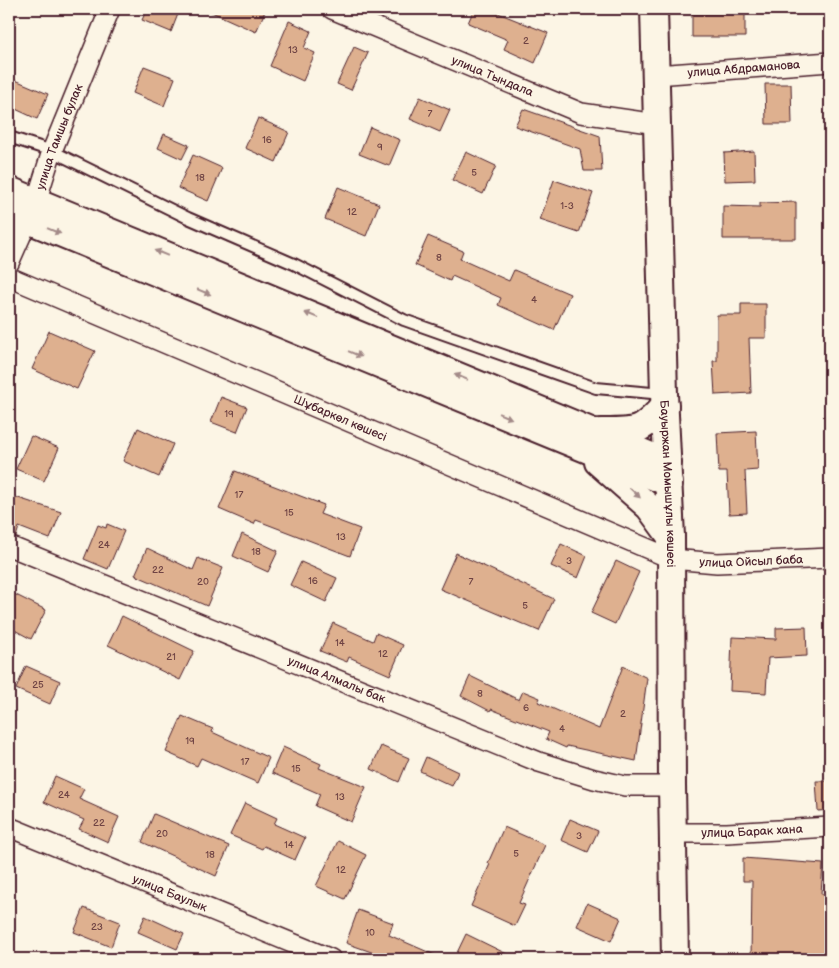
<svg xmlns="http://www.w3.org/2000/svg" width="839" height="968" viewBox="0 0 839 968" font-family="'Balsamiq Sans',sans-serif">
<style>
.building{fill:#deb08f;stroke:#4a1f2b}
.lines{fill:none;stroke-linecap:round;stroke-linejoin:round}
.lane-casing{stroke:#4a1f2b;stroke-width:14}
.street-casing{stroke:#4a1f2b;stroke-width:22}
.secondary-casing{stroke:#4a1f2b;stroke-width:30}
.lane{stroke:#fcf5e5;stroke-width:10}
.street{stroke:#fcf5e5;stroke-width:19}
.secondary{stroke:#fcf5e5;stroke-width:26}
.oneway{fill:#a38a88}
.labels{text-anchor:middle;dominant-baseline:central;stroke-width:4;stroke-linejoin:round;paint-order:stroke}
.number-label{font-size:10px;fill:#6f4344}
.street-label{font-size:12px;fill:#4a1f2b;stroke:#fcf5e5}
</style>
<rect width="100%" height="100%" fill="#fcf5e5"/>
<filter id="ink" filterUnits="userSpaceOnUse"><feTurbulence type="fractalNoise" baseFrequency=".02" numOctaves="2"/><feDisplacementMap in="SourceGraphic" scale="10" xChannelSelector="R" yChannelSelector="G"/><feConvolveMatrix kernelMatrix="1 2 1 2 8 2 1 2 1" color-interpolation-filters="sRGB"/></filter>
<g filter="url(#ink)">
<path class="building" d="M147 9H180L171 32 142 20Z
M205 9H266L256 32Z
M474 9H488L548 33 535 63 504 49 508 40 468 23Z
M745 13V37H692V14Z
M289 21 311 31 304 48 315 53 303 81 270 66Z
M354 47 368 53 351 90 337 84Z
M144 66 175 78 164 106 133 93Z
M13 79 48 94 37 119 9 106V89Z
M765 84H791L792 124H766Z
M420 97 450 110 440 132 410 119Z
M523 109 600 136 602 171H584L580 149 515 126Z
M258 118 289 132 276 162 245 148Z
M370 127 400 140 389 166 359 154Z
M164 134 189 145 182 159 158 148Z
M754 151 755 180 725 181 724 153Z
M466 152 496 166 483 194 452 180Z
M193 155 222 168 208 201 178 188Z
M554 180 593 193 579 233 540 220Z
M338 187 379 204 366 236 325 219Z
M796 202V239H723V206L760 207V203Z
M428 236 463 251 460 259 509 281 514 270 570 294 554 330 498 305 501 298 452 276 450 281 415 265Z
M741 304H766V338H749L751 393 715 395 713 361H717V315H741Z
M49 331 95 351 77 389 32 369Z
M221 397 247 407 237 432 211 422Z
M138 428 173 444 159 477 123 461Z
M756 431 758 470 745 471 747 513 729 514 727 472H719L717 433Z
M31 436 59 448 44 481 16 469Z
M235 471 324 505 320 514 360 529 350 556 256 520 254 524 219 509Z
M9 495 61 512 50 539 19 527 16 537 9 535Z
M107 524 124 531 108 569 84 559 98 525 106 528Z
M242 534 278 551 268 572 233 556Z
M561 544 587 556 578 578 551 566Z
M147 548 193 570 198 558 223 568 207 606 135 575Z
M456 553 554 599 539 631 440 589Z
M616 561 639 572 615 624 591 613Z
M301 562 337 578 326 602 290 585Z
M12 593 46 610 31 639 9 627V600Z
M122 616 194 651 180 680 108 645Z
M333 623 373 641 376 633 403 645 390 675 349 657 347 662 320 651Z
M806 627 807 656 768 658 766 693 730 691 732 637 776 639V628Z
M26 666 60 681 50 704 16 689Z
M623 666 647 678 636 761 567 746 566 748 546 739 549 732 491 709 490 711 461 696 470 676 519 700 523 691 540 698 538 702 599 729Z
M182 716 213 729 212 732 269 758 258 783 201 758 197 766 166 752Z
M381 746 409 758 399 782 371 769Z
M283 747 321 764 319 768 366 787 351 822 315 806 320 794 272 773Z
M426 757 458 772 452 786 420 771Z
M55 776 84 789 79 799 119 817 108 842 79 829 84 820 44 802Z
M816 781H830V810L818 811Z
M245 803 277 818 274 824 305 838 295 860 264 846 262 849 230 835Z
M154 814 229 846 216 876 142 842Z
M570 819 598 831 588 852 561 840Z
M504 827 545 845 519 903 525 905 515 926 471 906 490 864 488 863Z
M338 841 366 855 345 899 316 886Z
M743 858 823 864 821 894H830V959H751L752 881H743Z
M587 903 621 918 611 941 577 926Z
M84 908 120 922 111 947 74 932Z
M358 910 393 923 389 935 444 959H391L346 943Z
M145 916 184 934 177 949 138 932Z
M466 934 517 959H454Z"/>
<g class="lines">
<g class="lane-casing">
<path id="lane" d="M9 137 52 151 188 218 294 264 404 320 596 388 663 394"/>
</g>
<g class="street-casing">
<g id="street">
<path id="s1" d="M332 9 581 113 657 124"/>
<path id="s2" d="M656 75 830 62"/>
<path id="s3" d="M9 263 36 202 52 151 110 9"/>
<path id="s4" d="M9 277 672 559 717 563 830 558"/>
<path id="s5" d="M9 546 539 762 594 779 625 786H672"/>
<path id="s6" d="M9 827 331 959"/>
<path id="s7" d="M673 833H727L830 827"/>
</g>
</g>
<g class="secondary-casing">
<g id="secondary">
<path id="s8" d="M654 9 664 394 671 537 672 786 675 959"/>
<path d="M9 190 668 463"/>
<path d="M9 212 669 483"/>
<path d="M601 432C637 432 640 433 665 405"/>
<path d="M598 462 649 507 671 537"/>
</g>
</g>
<use href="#lane" class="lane"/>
<use href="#street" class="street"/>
<use href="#secondary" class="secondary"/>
</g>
<defs><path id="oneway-solid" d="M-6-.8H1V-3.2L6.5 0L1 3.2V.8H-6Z" transform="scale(1.25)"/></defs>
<g class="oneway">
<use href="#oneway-solid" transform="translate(54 231) rotate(22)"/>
<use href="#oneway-solid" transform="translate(161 253) rotate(-158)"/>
<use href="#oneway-solid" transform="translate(204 292) rotate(22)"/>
<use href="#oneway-solid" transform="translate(311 315) rotate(-158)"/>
<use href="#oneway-solid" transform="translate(355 354) rotate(22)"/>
<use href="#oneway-solid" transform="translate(461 377) rotate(-158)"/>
<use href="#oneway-solid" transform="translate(505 416) rotate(22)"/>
<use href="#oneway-solid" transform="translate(635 493) rotate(43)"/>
</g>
</g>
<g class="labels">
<g class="number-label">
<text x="526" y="41">2</text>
<text x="293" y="50">13</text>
<text x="430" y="114">7</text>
<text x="267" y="140">16</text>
<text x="380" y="147">9</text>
<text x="474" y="173">5</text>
<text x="200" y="178">18</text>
<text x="567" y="206">1-3</text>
<text x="352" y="212">12</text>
<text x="439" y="258">8</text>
<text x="534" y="300">4</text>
<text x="229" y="414">19</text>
<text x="239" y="495">17</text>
<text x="289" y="513">15</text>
<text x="341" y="537">13</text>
<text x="104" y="545">24</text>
<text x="256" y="552">18</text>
<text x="569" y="561">3</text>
<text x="158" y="570">22</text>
<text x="313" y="581">16</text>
<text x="203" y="582">20</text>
<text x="471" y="582">7</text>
<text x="525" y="606">5</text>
<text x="340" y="643">14</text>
<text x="383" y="654">12</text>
<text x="171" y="657">21</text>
<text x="38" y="685">25</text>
<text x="480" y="694">8</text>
<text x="526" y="708">6</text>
<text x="623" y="714">2</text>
<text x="562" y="729">4</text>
<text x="190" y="741">19</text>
<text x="245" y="762">17</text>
<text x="296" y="769">15</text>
<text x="64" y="795">24</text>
<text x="340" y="797">13</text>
<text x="99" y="823">22</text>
<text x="162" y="834">20</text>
<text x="579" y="836">3</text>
<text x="289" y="845">14</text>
<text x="516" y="854">5</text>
<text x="210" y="855">18</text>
<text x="341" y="870">12</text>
<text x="97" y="927">23</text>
<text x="370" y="933">10</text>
</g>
<g class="street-label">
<text stroke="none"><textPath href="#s2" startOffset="88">улица Абдраманова</textPath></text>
<text stroke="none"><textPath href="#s1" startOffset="174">улица Тындала</textPath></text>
<text stroke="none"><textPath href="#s3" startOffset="136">улица Тамшы булак</textPath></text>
<text stroke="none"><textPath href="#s4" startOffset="360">Шұбаркөл көшесі</textPath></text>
<text stroke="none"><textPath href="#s8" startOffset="475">Бауыржан Момышұлы көшесі</textPath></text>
<text stroke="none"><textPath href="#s4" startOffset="800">улица Ойсыл баба</textPath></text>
<text stroke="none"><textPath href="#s5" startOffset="354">улица Алмалы бак</textPath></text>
<text stroke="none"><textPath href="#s7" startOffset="79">улица Барак хана</textPath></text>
<text stroke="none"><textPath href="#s6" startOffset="174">улица Баулык</textPath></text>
</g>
</g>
<rect width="839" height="968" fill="none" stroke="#fcf5e5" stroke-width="30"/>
<rect x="15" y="15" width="809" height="938" fill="none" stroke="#4a1f2b" stroke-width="2" filter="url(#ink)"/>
</svg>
